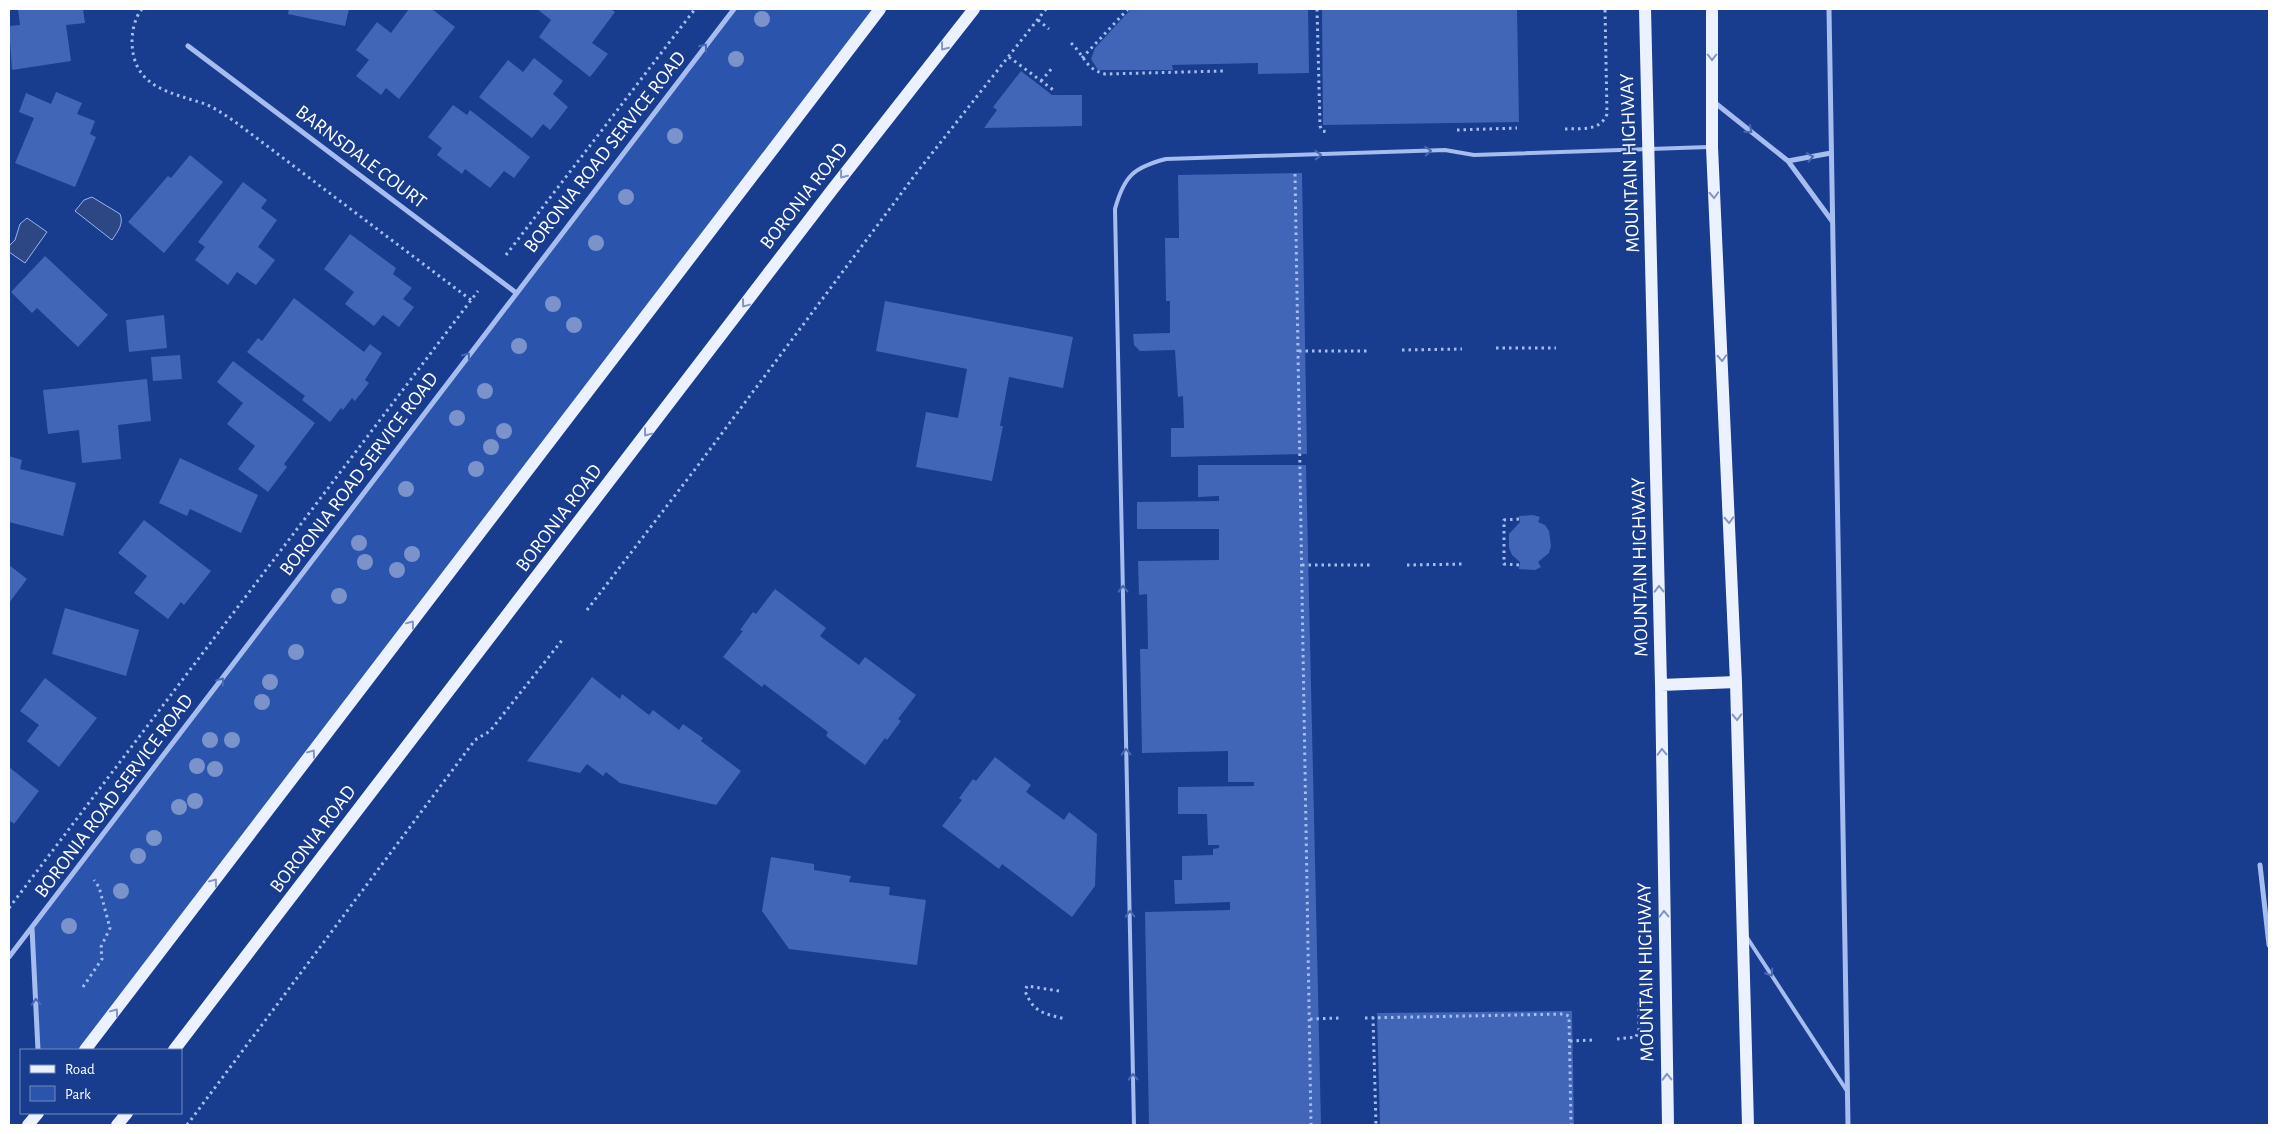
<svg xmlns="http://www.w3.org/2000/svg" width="2278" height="1134" viewBox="0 0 2278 1134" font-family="'Alegreya Sans',sans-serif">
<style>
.green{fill:#2b55ad}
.water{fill:#2d4785;stroke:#97b5f1}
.building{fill:#4166b7}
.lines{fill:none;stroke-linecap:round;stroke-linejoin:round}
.path{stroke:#a5bdef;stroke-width:3;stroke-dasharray:2.5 4;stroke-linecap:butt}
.lane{stroke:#a5bdef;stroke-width:4}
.street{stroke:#a5bdef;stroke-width:5}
.primary{stroke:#ecf1ff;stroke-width:12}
.tree{fill:#7a93ca}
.oneway{stroke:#4969b0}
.oneway2{stroke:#8296c6}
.labels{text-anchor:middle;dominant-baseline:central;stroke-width:4;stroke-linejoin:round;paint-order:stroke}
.street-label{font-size:20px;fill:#fff;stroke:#183c8e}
</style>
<rect width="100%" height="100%" fill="#183c8e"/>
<path class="green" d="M734 9H880L85 1050H38L32 928Z"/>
<path class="water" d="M92 197 120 214C124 224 118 231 112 240L75 211 84 200Z
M27 218 47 232 25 263 9 252V246L15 240 20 224Z"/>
<path class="building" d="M18 9H83L85 23 66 25 71 61 12 70 9 26 20 25Z
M289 9H349L345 26 288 14Z
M409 9H432L455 27 399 99 386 88 381 95 356 76 369 60 356 50 377 22 391 33Z
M537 9H611L615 12 592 43 608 54 590 77 539 37 551 20Z
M1131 9H1308L1309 73 1258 74V63L1172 65 1173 70H1098L1091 59 1095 48Z
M1322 9H1517L1519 122 1323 125Z
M534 58 563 81 553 94 568 107 550 130 543 124 532 138 479 97 508 60 523 72Z
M1021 71 1052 95H1082V126L984 128 997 110 993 107Z
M56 92 82 103 77 114 95 121 90 134 96 137 75 187 15 163 34 118 19 112 26 93 51 104Z
M453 105 467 115 470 110 530 157 514 178 504 171 490 188 465 169 462 174 437 155 442 148 428 137Z
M190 155 223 182 164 253 128 222 168 176 171 178Z
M1302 173 1307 454 1171 457V428H1184L1183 396 1178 397 1175 350 1140 351 1134 345 1133 334 1170 333V301H1166L1165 238H1179L1178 175Z
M243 182 267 200 261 208 277 220 258 247 275 260 256 285 237 272 228 285 195 260 205 247 198 242Z
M350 234 396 268 393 274 412 288 403 299 414 307 399 327 383 315 374 326 345 304 354 292 324 269Z
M45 256 108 315 78 347 37 308 32 313 11 292Z
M294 298 364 352 370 344 382 353 365 380 369 383 355 401 352 398 343 410 341 408 330 422 302 400 305 396 247 352 258 338 262 341Z
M885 301 1073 337 1063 388 1009 377 1000 426H1003L992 481 916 467 926 412 958 418 967 369 876 351Z
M164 315 167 348 129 352 126 320Z
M180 355 182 379 153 381 151 357Z
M233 361 315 423 284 464 287 467 268 492 238 469 255 446 227 424 243 403 217 382Z
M147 379 151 421 118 425 121 459 82 463 79 430 48 434 43 390Z
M9 456 22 460 20 469 76 483 63 536 9 522Z
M180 458 258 495 241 533 190 509 187 516 159 503Z
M1198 465H1306L1321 1125H1149L1145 912 1230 910V902L1175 904 1174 880H1182V856L1213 855V849L1219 848V845H1208L1207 814H1178V787L1254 786V782H1228V751L1142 753 1140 649H1148L1147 594 1139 595 1138 561 1219 560V529H1137V502L1219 501V496L1198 497Z
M1533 515 1540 517 1538 522 1545 525 1549 531 1551 546 1549 553 1538 562 1541 567 1535 570 1519 569 1520 562 1512 555 1509 548V534L1520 522 1519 516Z
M144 520 211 571 184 605 181 602 168 619 134 593 147 576 118 553Z
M9 565 27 579 9 603Z
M775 589 826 628 820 636 859 665 865 657 916 695 898 719 901 721 887 740 885 738 865 765 826 736 828 732 764 684 762 687 723 657 743 631 740 630 753 612 756 614Z
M65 608 139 630 126 676 52 654Z
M592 677 620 699 622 694 649 715 653 710 679 730 683 724 703 738 701 741 741 771 716 805 620 783 606 772 603 776 587 764 580 773 527 761Z
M45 678 97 718 59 767 27 741 39 725 20 711Z
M995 757 1031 785 1026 792 1064 820 1069 812 1097 834 1095 886 1072 917 1002 864 999 869 942 826 962 800 959 798 973 779 976 781Z
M9 767 39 791 14 824 9 820Z
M771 857 814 864V870L851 876 849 882 890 887 889 895 926 900 917 965 789 949 762 911Z
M1572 1011 1574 1125H1380L1377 1013Z"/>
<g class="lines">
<path class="path" d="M142 9C135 17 132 31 132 42 133 88 170 92 205 104 217 109 228 117 238 124L471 300
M1317 9 1320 126 1322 131 1329 132
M1038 20 1049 29
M1071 43C1085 56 1085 69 1105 74L1223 71
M1009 57 1056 92
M1082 58 1128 9
M1041 81 1053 67
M1565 129C1581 128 1600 132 1607 114L1605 9
M1457 130 1517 128
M1295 174 1311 1125
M506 255 695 9
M1496 348H1556
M1402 350 1462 349
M1299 351H1368
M1519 519 1504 520V564L1519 565
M1302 565H1371
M1407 565 1465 564
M587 610 696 468 918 171 1046 9
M9 908 478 291
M83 987 102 959 101 947 110 928 99 887 94 880
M1059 991 1027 986 1025 991C1034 1013 1043 1013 1065 1019
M1373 1017 1376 1125
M1365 1018 1564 1014 1569 1016 1571 1125
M1310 1019 1340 1018
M1617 1039 1636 1037 1639 1029V1002
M1570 1041 1593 1040
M187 1125 475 740 490 731 563 639"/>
<path class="lane" d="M1746 936 1847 1091
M1134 1125 1115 209C1124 176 1134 167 1166 159L1445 150 1474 155 1709 147"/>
<path class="street" d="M1829 9 1848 1125
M188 46 515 292
M1714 102 1788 161 1832 221
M1788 161 1831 153
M2260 865 2269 945
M32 928 38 1050
M9 957 734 9"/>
<path class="primary" d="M1645 9 1661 685 1668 1125
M1712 9V147L1736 682 1748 1125
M1661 685 1736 682
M85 1050 880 9
M174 1050 832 190 974 9
M28 1125 38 1113
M117 1125 127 1113"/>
</g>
<g class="tree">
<circle cx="762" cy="19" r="8"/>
<circle cx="736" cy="59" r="8"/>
<circle cx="675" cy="136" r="8"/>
<circle cx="626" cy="197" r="8"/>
<circle cx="596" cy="243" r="8"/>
<circle cx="553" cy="304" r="8"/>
<circle cx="574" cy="325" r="8"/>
<circle cx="519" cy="346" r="8"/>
<circle cx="485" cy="391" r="8"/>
<circle cx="457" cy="418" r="8"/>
<circle cx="504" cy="431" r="8"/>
<circle cx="491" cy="447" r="8"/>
<circle cx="476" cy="469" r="8"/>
<circle cx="406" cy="489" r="8"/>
<circle cx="359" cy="543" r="8"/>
<circle cx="412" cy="554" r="8"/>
<circle cx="365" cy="562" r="8"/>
<circle cx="397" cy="570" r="8"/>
<circle cx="339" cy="596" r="8"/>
<circle cx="296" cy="652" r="8"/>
<circle cx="270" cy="682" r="8"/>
<circle cx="262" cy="702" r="8"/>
<circle cx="210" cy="740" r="8"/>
<circle cx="232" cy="740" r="8"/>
<circle cx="197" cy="766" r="8"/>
<circle cx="215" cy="769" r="8"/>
<circle cx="195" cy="801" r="8"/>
<circle cx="179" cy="807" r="8"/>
<circle cx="154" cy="838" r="8"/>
<circle cx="138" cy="856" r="8"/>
<circle cx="121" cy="891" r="8"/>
<circle cx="69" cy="926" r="8"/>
</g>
<defs><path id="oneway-chevron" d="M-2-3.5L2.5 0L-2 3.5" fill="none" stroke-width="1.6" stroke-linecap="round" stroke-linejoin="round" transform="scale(1.25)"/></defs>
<g class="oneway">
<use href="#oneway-chevron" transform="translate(704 47) rotate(-52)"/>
<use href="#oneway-chevron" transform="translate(1749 130) rotate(39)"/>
<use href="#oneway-chevron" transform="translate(1428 151) rotate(-3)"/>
<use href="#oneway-chevron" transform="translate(1318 155) rotate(-2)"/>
<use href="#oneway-chevron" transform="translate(1810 157) rotate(-12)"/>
<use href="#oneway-chevron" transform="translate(467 356) rotate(-53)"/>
<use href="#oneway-chevron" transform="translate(1123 589) rotate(-91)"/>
<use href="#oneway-chevron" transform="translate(221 681) rotate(-53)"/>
<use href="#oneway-chevron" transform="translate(1126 752) rotate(-91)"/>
<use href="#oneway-chevron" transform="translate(1130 914) rotate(-91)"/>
<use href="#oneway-chevron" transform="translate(1770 973) rotate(57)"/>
<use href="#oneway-chevron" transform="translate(36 1002) rotate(-93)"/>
<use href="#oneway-chevron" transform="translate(1133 1077) rotate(-91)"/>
</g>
<g class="oneway2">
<use href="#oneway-chevron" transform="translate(944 47) rotate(128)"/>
<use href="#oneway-chevron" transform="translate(1712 57) rotate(90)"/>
<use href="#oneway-chevron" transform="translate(843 175) rotate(128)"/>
<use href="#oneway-chevron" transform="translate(1714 195) rotate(87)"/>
<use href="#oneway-chevron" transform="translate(745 304) rotate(127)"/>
<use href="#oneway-chevron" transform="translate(1722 358) rotate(87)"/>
<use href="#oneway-chevron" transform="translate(647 433) rotate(127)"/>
<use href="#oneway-chevron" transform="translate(1729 520) rotate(87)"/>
<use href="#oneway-chevron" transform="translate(1659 589) rotate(-91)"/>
<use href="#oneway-chevron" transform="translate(411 624) rotate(-53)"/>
<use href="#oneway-chevron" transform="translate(1737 717) rotate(88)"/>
<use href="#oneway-chevron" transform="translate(1662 752) rotate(-91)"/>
<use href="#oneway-chevron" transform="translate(312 753) rotate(-53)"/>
<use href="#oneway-chevron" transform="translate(214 882) rotate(-53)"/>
<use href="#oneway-chevron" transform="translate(1664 914) rotate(-91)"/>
<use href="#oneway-chevron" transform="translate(115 1012) rotate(-53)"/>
<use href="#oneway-chevron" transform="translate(1667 1077) rotate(-91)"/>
</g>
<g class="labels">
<g class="street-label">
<text transform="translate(605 152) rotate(-52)">BORONIA ROAD SERVICE ROAD</text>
<text transform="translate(361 157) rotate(37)">BARNSDALE COURT</text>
<text transform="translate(1630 163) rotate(-92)">MOUNTAIN HIGHWAY</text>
<text transform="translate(804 196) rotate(-52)">BORONIA ROAD</text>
<text transform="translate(359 474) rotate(-53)">BORONIA ROAD SERVICE ROAD</text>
<text transform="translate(559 518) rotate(-53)">BORONIA ROAD</text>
<text transform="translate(1640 567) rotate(-91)">MOUNTAIN HIGHWAY</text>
<text transform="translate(114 796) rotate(-53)">BORONIA ROAD SERVICE ROAD</text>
<text transform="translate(313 839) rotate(-53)">BORONIA ROAD</text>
<text transform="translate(1646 972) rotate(-91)">MOUNTAIN HIGHWAY</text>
</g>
</g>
<rect width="2278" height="1134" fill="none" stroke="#ffffff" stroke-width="20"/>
<rect x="20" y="1049" width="162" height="65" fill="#183c8e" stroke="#748abb"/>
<rect x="30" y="1065" width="25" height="8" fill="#ecf1ff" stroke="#748abb"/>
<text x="65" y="1074" font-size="15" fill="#ffffff">Road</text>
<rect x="30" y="1086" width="25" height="15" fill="#2b55ad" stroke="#748abb"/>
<text x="65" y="1099" font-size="15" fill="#ffffff">Park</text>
</svg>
